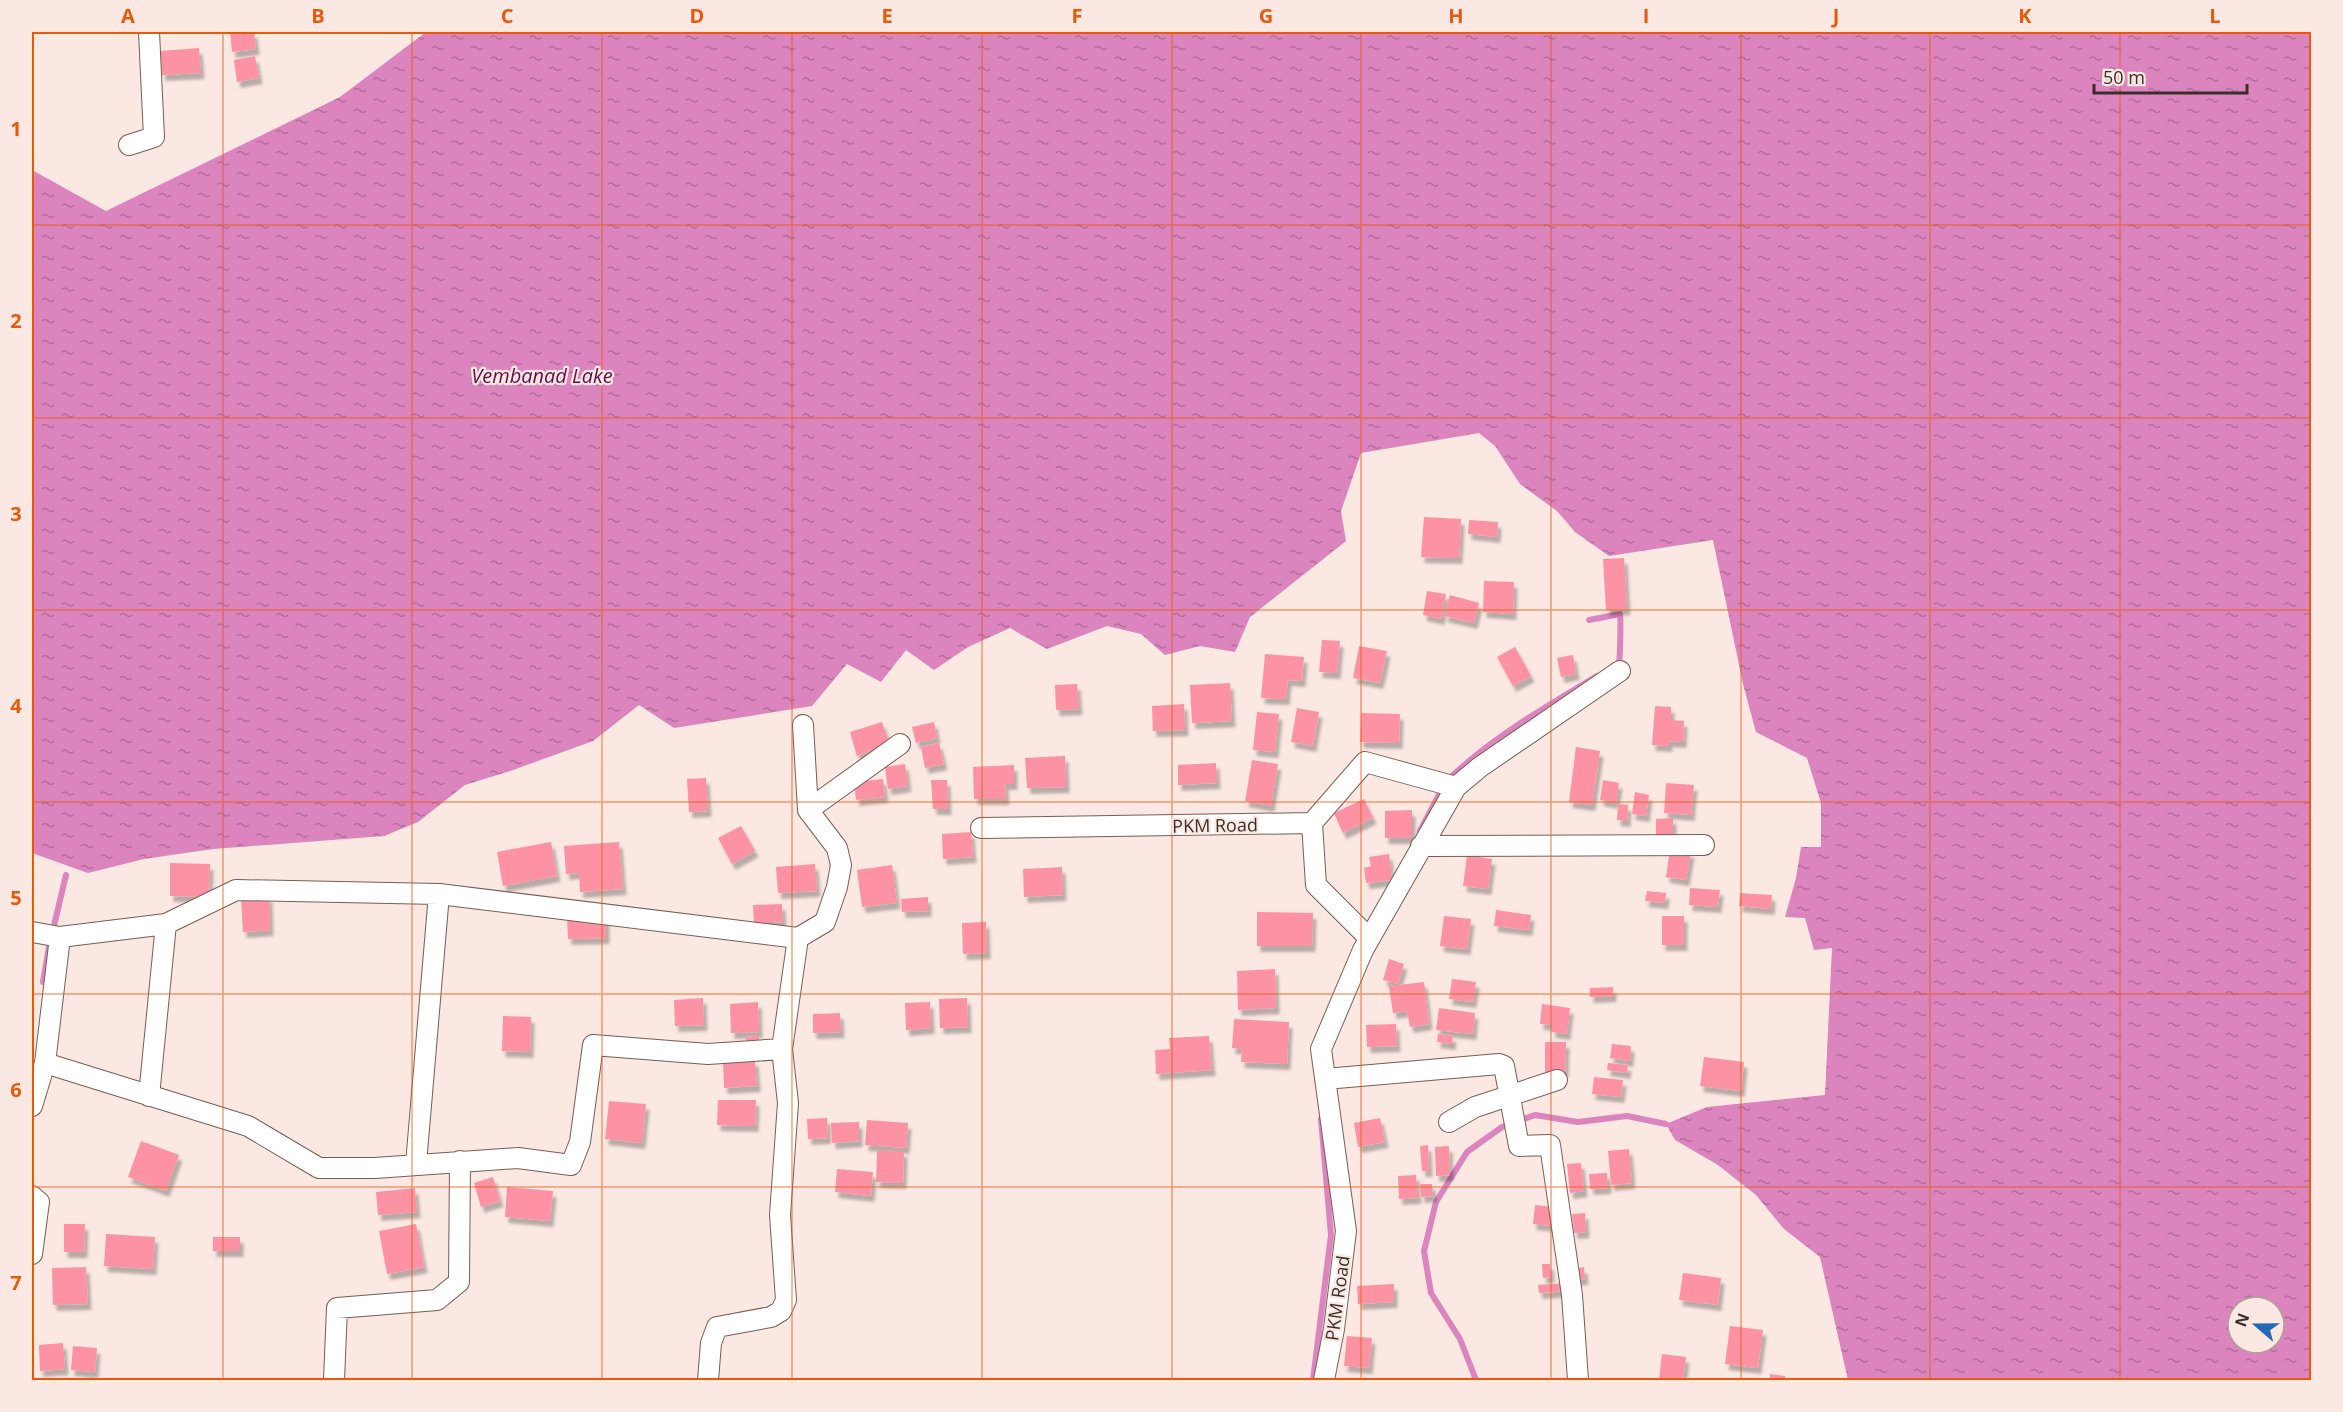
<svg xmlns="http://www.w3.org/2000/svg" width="2343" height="1412" viewBox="0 0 2343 1412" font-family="'Open Sans',sans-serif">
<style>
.water{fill:url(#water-ripples);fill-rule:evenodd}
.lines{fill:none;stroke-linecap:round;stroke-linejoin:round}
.stream{stroke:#dc84bd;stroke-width:6}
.building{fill:#fc92a4;filter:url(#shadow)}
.street-casing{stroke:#775d55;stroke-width:22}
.street{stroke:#fff;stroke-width:20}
.grid{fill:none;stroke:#e8590c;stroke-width:1.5;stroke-opacity:0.55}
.labels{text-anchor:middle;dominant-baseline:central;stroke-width:4.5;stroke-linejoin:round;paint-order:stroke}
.street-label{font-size:18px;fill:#3a2e2a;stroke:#fbe8e2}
.water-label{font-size:20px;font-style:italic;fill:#5d0e48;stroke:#fbe8e2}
.neatline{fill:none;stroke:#e8590c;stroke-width:2}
.grid-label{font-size:20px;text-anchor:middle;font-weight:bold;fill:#e8590c}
</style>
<defs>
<pattern id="water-ripples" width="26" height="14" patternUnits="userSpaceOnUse" patternTransform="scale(1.5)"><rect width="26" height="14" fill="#dc84bd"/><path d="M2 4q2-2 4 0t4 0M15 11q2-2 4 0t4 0" fill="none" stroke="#b36c9a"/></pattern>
<filter id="shadow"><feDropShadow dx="3.5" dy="6" stdDeviation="1.5" flood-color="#0004"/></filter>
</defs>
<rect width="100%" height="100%" fill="#fbe8e2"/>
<path class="water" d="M426 32H2311V1380H1848L1820 1257 1784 1229 1756 1195 1718 1165 1675 1140 1666 1124 1707 1107 1825 1095 1832 948 1814 950 1805 918 1785 917 1796 878 1801 847H1821V803L1807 758 1756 732 1743 684 1713 540 1609 556 1575 532 1557 511 1520 484 1495 446 1479 433 1361 453 1341 511 1346 541 1250 617 1235 652 1200 646 1165 655 1141 634 1107 626 1047 649 1010 628 968 647 934 670 906 650 881 682 847 664 812 706 674 728 639 705 593 741 513 770 465 785 418 822 384 836 213 849 144 859 88 873 32 853V170L106 211 340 97ZM2238 1307H2274V1343H2238Z"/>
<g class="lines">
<path class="stream" d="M1589 620 1620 614C1621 620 1620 659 1619 663L1613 666
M1452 776C1495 736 1547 706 1597 676
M1420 831 1443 787
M52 934 66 875
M43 982 49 947
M1313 1380 1331 1235 1321 1119
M1476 1380 1460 1339 1431 1293 1424 1251 1436 1202 1467 1152 1502 1127 1535 1115 1578 1122 1627 1116 1666 1124"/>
</g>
<path class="building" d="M230 32H254L256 49 232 52Z
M199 48 201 73 162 75 160 51Z
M255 56 259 78 237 82 234 60Z
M1424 517 1461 519 1459 558 1421 557Z
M1469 520 1498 522 1497 537 1468 534Z
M1624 558 1627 609 1606 610 1603 559Z
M1484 581 1514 582 1513 614 1483 612Z
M1427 591 1446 594 1441 619 1423 615Z
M1450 595 1479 603 1474 623 1444 616Z
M1322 640 1340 641 1337 673 1319 672Z
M1359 646 1387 651 1380 683 1353 678Z
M1515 647 1531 676 1513 686 1497 657Z
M1265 654 1304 657 1302 681 1288 680 1286 699 1261 698Z
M1573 655 1576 674 1561 677 1557 658Z
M1230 683 1232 721 1192 723 1190 685Z
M1077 684 1079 709 1056 710 1055 685Z
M1184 704 1185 730 1153 731 1152 706Z
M1655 706 1671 707V720L1684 721 1683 742 1669 741V746L1652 745Z
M1297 708 1319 712 1313 746 1291 742Z
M1257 712 1279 714 1275 752 1253 750Z
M1361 713 1400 714 1399 743 1360 742Z
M882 722 890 745 857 756 850 732Z
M934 722 937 738 916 743 912 727Z
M939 743 944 764 925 768 921 747Z
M1576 747 1600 751 1592 805 1569 802Z
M1065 756 1066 787 1027 788 1025 758Z
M1252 760 1278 764 1271 806 1245 801Z
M1216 763 1217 783 1178 785V765Z
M905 764 908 786 888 789 885 767Z
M1014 765V784H1005L1006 799H974L973 767Z
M706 778 708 811 689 812 687 779Z
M883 779 885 797 856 800 854 782Z
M931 780H947L948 809H933Z
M1603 780 1619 783 1616 803 1600 800Z
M1666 783 1694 785 1691 815 1664 813Z
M1635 792 1649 795 1646 816 1632 814Z
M1364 799 1373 818 1343 833 1334 813Z
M1618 804 1628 805 1627 821 1617 820Z
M1412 810V838H1385V811Z
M1673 818V835H1656V819Z
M741 826 755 851 732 864 718 838Z
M971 832 973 857 943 859 942 834Z
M551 842 557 876 503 886 497 852Z
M619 842 623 889 580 892 579 873 566 874 564 846Z
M1670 849 1691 852 1686 880 1666 877Z
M1389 854 1392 880 1366 883 1364 868 1371 866 1369 857Z
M1467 855 1492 859 1488 889 1463 886Z
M170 863 210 864 209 897 170 896Z
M815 864 817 891 778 893 776 867Z
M892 865 897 903 862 907 857 870Z
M1062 867 1063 895 1024 897 1023 869Z
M1690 888 1720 890 1718 907 1689 905Z
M1647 891 1666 893 1665 903 1645 901Z
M1740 893 1772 895 1771 909 1739 906Z
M269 896 270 930 243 932 241 898Z
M928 897V911L902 912 901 899Z
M782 904 783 922 754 924 753 905Z
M1496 910 1531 915 1529 930 1494 926Z
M1257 912 1313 913 1312 946H1257Z
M1444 916 1471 919 1467 949 1440 946Z
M1662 916H1684V945H1662Z
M606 917V938L568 939 567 918Z
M986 922 987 953 963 954 962 923Z
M1389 959 1404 964 1398 984 1383 980Z
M1275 969 1276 1008 1238 1010 1237 971Z
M1452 979 1476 982 1473 1002 1449 999Z
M1424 982 1429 1024 1410 1027 1407 1011 1393 1013 1389 986Z
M1613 987V996L1590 997V988Z
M703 998 704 1025 675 1026 674 1000Z
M967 998 968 1027 940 1028 939 999Z
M758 1002 759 1032 731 1033 730 1004Z
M930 1002 931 1028 906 1030 905 1003Z
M1542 1004 1570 1008 1567 1034 1552 1032V1025L1540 1024Z
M1439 1008 1475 1013 1473 1034 1436 1030Z
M840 1013 841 1032 813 1033V1014Z
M503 1016 531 1017 530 1052 502 1051Z
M1234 1019 1289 1022 1287 1064 1241 1062 1242 1049 1232 1048Z
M1396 1024 1397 1046 1367 1047 1366 1025Z
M1438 1034 1453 1036 1452 1044 1437 1042Z
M759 1036 760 1045 746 1046V1037Z
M1209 1036 1212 1070 1156 1074 1155 1050 1170 1049 1169 1038Z
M1545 1042H1566L1565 1072H1545Z
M1612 1044 1631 1046 1630 1061 1610 1058Z
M1704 1057 1744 1062 1741 1091 1700 1086Z
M755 1060 757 1086 724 1088 723 1061Z
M1608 1063 1628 1065 1627 1073 1607 1070Z
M1594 1077 1623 1080 1621 1097 1592 1094Z
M718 1100H756L755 1126 717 1125Z
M609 1101 646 1104 642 1143 605 1139Z
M827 1118 828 1138 808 1139 807 1119Z
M1380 1118 1385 1142 1358 1147 1354 1123Z
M867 1120 908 1123 906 1148 865 1145Z
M859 1122V1141L832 1143 831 1123Z
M141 1141 179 1155 166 1191 128 1177Z
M1428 1145 1429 1171H1422L1420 1146Z
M1449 1146 1450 1175 1436 1176 1435 1147Z
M1629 1149 1632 1183 1611 1185 1608 1151Z
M877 1151H904L903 1183 876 1182Z
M1581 1163 1584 1191 1570 1193 1567 1164Z
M837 1169 873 1172 871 1196 835 1192Z
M1607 1173 1608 1188 1590 1189 1589 1174Z
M1416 1175 1418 1198 1399 1199 1398 1176Z
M493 1177 500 1201 481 1207 474 1183Z
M1420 1184H1432L1433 1196 1421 1197Z
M507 1187 553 1191 550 1221 505 1217Z
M415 1188 417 1212 378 1215 376 1192Z
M1535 1205 1554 1207 1552 1226 1533 1224Z
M1585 1213 1586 1232 1574 1233 1572 1214Z
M64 1224H85L84 1252H64Z
M416 1224 424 1267 387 1274 379 1231Z
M106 1234 155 1237 153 1269 104 1266Z
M213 1237H240V1251H213Z
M1542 1264H1550L1551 1277 1543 1278Z
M86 1267 88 1304 53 1305 52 1268Z
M1584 1267 1585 1279 1576 1280 1575 1269Z
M1683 1273 1721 1278 1718 1305 1679 1300Z
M1568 1283V1291L1539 1293 1538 1285Z
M1394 1284V1302L1358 1304 1357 1286Z
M1730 1326 1763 1330 1758 1368 1725 1364Z
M1347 1336 1372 1338 1369 1368 1344 1366Z
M63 1343 65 1369 40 1371 39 1345Z
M73 1346 97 1348 95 1372 71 1370Z
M1662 1354 1686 1357 1683 1380H1659Z
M1770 1374 1785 1376V1380H1770Z
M94 1377V1380H72V1379Z"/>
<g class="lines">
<g class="street-casing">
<path id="street" d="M129 145 154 137 149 32
M808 810 900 744
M1312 823 1365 762 1456 787
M981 828 1312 823 1316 885 1369 938
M1421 846 1704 845
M166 924 236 890 439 894 798 938
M32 932 60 937 166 924 149 1096
M782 1049 798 938 825 922 837 887 841 865 837 848 808 810 803 725
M45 1063 248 1126 319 1168H375L518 1158 571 1165 580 1142 593 1045 708 1054 782 1049 788 1103 780 1215 786 1300 781 1311 771 1317 717 1327 711 1343 708 1380
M1325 1079 1499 1064 1504 1066 1519 1146 1550 1145 1572 1295 1578 1380
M32 1106 45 1063 60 937
M1449 1122 1475 1107 1557 1080
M416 1164 439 894
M32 1196 39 1202 32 1254
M334 1380 337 1308 437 1300 459 1282 460 1161
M1324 1380 1334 1329 1346 1231 1321 1049 1363 950 1456 787 1480 767 1620 671"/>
</g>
<use href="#street" class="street"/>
</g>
<path class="grid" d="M223 32V1380M412 32V1380M602 32V1380M792 32V1380M982 32V1380M1172 32V1380M1361 32V1380M1551 32V1380M1741 32V1380M1930 32V1380M2120 32V1380M32 225H2312M32 418H2312M32 610H2312M32 802H2312M32 994H2312M32 1187H2312"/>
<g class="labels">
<g class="street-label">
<text transform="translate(1215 825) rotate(-1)">PKM Road</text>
<text transform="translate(1337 1298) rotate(-82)">PKM Road</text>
</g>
<g class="water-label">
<text x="542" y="375">Vembanad Lake</text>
</g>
</g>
<rect width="2343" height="1412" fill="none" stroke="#fbe8e2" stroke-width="66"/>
<g transform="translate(2256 1325) rotate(290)"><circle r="28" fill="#fbe8e2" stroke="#ae9e98" stroke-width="1.5"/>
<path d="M0-4.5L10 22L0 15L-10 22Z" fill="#2567b8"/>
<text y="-9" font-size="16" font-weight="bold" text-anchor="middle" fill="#3a2e2a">N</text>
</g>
<path d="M2094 84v9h153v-9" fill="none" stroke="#3a2e2a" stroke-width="3"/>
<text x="2103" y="84" font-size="18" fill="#3a2e2a" stroke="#fbe8e2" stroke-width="4.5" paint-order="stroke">50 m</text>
<rect x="33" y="33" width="2277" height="1346" class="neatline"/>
<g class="grid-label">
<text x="128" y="23">A</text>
<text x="318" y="23">B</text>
<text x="507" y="23">C</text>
<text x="697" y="23">D</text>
<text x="887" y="23">E</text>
<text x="1077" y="23">F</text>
<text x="1266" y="23">G</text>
<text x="1456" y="23">H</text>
<text x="1646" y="23">I</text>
<text x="1836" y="23">J</text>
<text x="2025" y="23">K</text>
<text x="2215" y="23">L</text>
<text x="16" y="136">1</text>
<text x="16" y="328">2</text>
<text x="16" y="521">3</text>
<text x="16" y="713">4</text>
<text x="16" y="905">5</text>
<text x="16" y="1097">6</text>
<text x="16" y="1290">7</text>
</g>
</svg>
